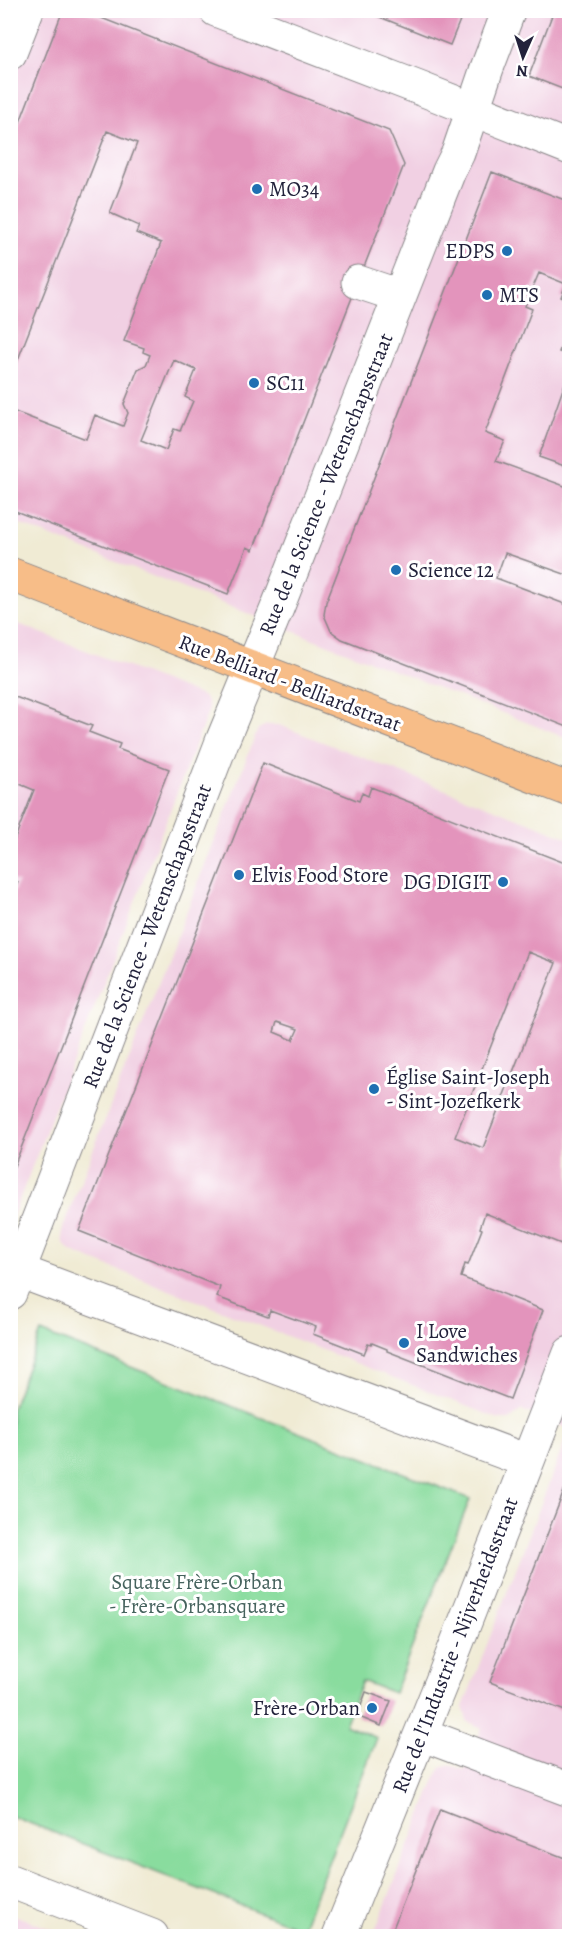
<svg xmlns="http://www.w3.org/2000/svg" width="580" height="1947" viewBox="0 0 580 1947" font-family="Alegreya,serif">
<style>
.built{fill:#f1d0e3}
.green{fill:#89dc9e;stroke:#567f6c;stroke-width:1.5}
.building{fill:#e394bc;fill-rule:evenodd}
.lines{fill:none;stroke-linecap:round;stroke-linejoin:round}
.minor-casing{stroke:#898688;stroke-width:35}
.major-casing{stroke:#898688;stroke-width:35}
.minor{stroke:#fff;stroke-width:33}
.major{stroke:#f7bd88;stroke-width:33}
.poi-dot{fill:#1f6fb2;stroke:#fff;stroke-width:2}
.labels{text-anchor:middle;dominant-baseline:central;stroke-width:6;stroke-linejoin:round;paint-order:stroke}
.poi-label{font-size:21px;fill:#22223b;stroke:#fff;text-anchor:start}
.street-label{font-size:21px;fill:#22223b;stroke:#fff}
.park-label{font-size:21px;fill:#46635e;stroke:#fff}
</style>
<rect width="100%" height="100%" fill="#fff"/>
<filter id="ink" filterUnits="userSpaceOnUse"><feTurbulence type="fractalNoise" baseFrequency=".0167" numOctaves="2"/><feDisplacementMap in="SourceGraphic" scale="12" xChannelSelector="R" yChannelSelector="G"/><feConvolveMatrix kernelMatrix="1 2 1 2 8 2 1 2 1" color-interpolation-filters="sRGB"/></filter>
<filter id="wash" filterUnits="userSpaceOnUse"><feTurbulence type="fractalNoise" baseFrequency=".008" numOctaves="4" result="noise"/><feDisplacementMap in="SourceGraphic" scale="24" xChannelSelector="R" yChannelSelector="G"/><feGaussianBlur stdDeviation="1.35" result="paint"/><feColorMatrix in="noise" values="0 0 0 0 0 0 0 0 0 0 0 0 0 0 0 0 0 1.4 0 .05"/><feComposite in="paint" operator="in"/></filter>
<g filter="url(#wash)">
<rect width="100%" height="100%" fill="#f0ebd4"/>
<path class="built" d="M10 11H569V739L11 521Z
M11 621 202 696 207 701 209 709 103 985 11 1221Z
M267 725H279L569 838V1429L522 1410 511 1419H499L77 1254 69 1250 63 1243 62 1231 65 1222 251 747 258 729Z
M569 1431V1936H373L438 1772 442 1767 449 1765 465 1770 482 1728 467 1721 463 1707Z
M10 1914H11L69 1936H11Z"/>
<path class="green" d="M41 1332 470 1499 394 1693 362 1681 345 1725 377 1738 302 1929 11 1816V1410Z"/>
<g id="blocks">
<path class="building" d="M63 10H81L389 131 404 165 253 550 247 547 228 594 10 509V421H12L15 412 86 439 95 415 123 426 128 413 124 404 138 369 146 365 150 355 143 352 144 348 124 341 161 243 136 233 139 226 110 213 137 143 107 131 10 380V148ZM174 360 196 370 185 397 193 401 180 431 174 429 166 450 141 440Z
M362 10H464L450 45Z
M554 10H570V92L529 76Z
M492 172 570 202V300L561 297 566 284 539 273 525 306 532 309 485 433 505 441 496 461 570 488V576L505 553 496 578 570 606V728L342 639 331 631 324 615 326 602Z
M569 325H570V355L559 352Z
M565 383 570 384V468L539 457Z
M10 695 92 726 89 732 120 744 118 749 169 769 11 1174 10 902 18 882 10 879V860L13 854H10V851L34 790 10 780Z
M263 763 359 801 362 793 368 796 371 787 570 865V1238L566 1246 485 1213 480 1228 482 1229 468 1265 465 1264 461 1277 543 1310 510 1399 387 1351V1349L372 1343 371 1345 368 1344 364 1354 313 1334 316 1327 270 1310 268 1316 217 1297 220 1287 79 1231ZM528 952 556 963 483 1148 455 1137ZM277 1022 298 1029 293 1040 274 1032Z
M569 1478H570V1713L490 1682Z
M366 1692 391 1701 381 1726 357 1716Z
M440 1809 570 1860V1936H390Z"/>
</g>
</g>
<g filter="url(#ink)">
<use href="#blocks" fill-opacity="0" stroke="#898688" stroke-width="1.5"/>
<g class="lines">
<g class="minor-casing">
<path id="minor" d="M216 10 419 88 570 148
M10 53 27 10
M358 282 400 296
M19 1271 527 1461
M10 1293 223 739 278 606 449 171 458 153 487 68 509 10
M421 1734 570 1790
M10 1881 152 1936
M339 1936 444 1676 570 1353"/>
</g>
<g class="major-casing">
<path id="major" d="M10 574 570 790"/>
</g>
<use href="#minor" class="minor"/>
<use href="#major" class="major"/>
</g>
</g>
<g class="poi-dot">
<circle cx="257" cy="189" r="6"/>
<circle cx="507" cy="251" r="6"/>
<circle cx="487" cy="295" r="6"/>
<circle cx="254" cy="383" r="6"/>
<circle cx="396" cy="570" r="6"/>
<circle cx="239" cy="875" r="6"/>
<circle cx="503" cy="882" r="6"/>
<circle cx="374" cy="1089" r="6"/>
<circle cx="404" cy="1343" r="6"/>
<circle cx="372" cy="1708" r="6"/>
</g>
<g class="labels">
<g class="poi-label">
<text x="269" y="189">MO34</text>
<text x="495" y="251" text-anchor="end">EDPS</text>
<text x="499" y="295">MTS</text>
<text x="266" y="383">SC11</text>
<text x="408" y="570">Science 12</text>
<text x="251" y="875">Elvis Food Store</text>
<text x="491" y="882" text-anchor="end">DG DIGIT</text>
<text x="386" y="1077">Église Saint-Joseph<tspan x="386" dy="24">- Sint-Jozefkerk</tspan></text>
<text x="416" y="1331">I Love<tspan x="416" dy="24">Sandwiches</tspan></text>
<text x="360" y="1708" text-anchor="end">Frère-Orban</text>
</g>
<g class="street-label">
<text transform="translate(326 484) rotate(-68)">Rue de la Science - Wetenschapsstraat</text>
<text transform="translate(290 683) rotate(21)">Rue Belliard - Belliardstraat</text>
<text transform="translate(147 936) rotate(-69)">Rue de la Science - Wetenschapsstraat</text>
<text transform="translate(455 1645) rotate(-69)">Rue de l'Industrie - Nijverheidsstraat</text>
</g>
<g class="park-label">
<text x="197" y="1582">Square Frère-Orban<tspan x="197" dy="24">- Frère-Orbansquare</tspan></text>
</g>
</g>
<rect width="580" height="1947" fill="none" stroke="#fff" stroke-width="36"/>
<g transform="translate(523 57) rotate(183)" stroke="#ffffff" stroke-width="4.5" paint-order="stroke">
<path d="M0-4.5L10 22L0 15L-10 22Z" fill="#22223b"/>
<text y="-9" font-size="16" font-weight="bold" text-anchor="middle" fill="#22223b">N</text>
</g>
</svg>
